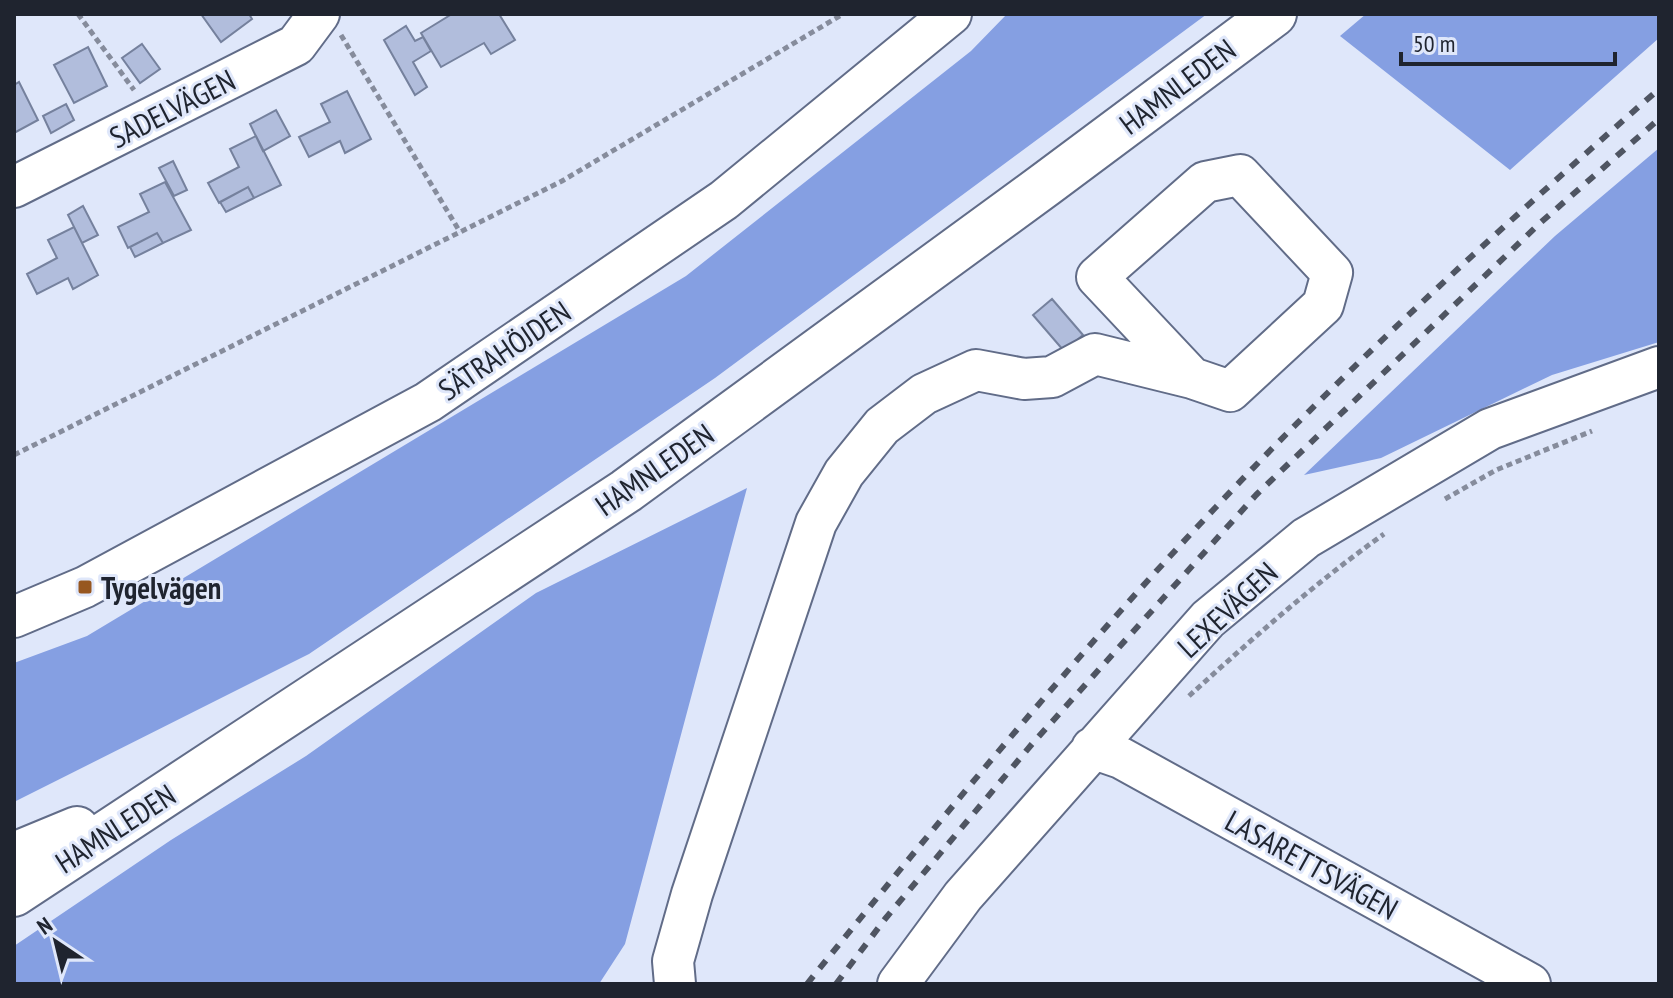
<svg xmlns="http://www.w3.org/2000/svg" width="1673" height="998" viewBox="0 0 1673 998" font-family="'PT Sans Narrow',sans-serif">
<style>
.forest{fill:#859fe2}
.building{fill:#b1bddc;stroke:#75819d;stroke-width:2}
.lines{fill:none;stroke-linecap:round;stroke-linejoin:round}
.minor-casing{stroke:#616c88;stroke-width:44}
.major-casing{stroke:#616c88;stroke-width:48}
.path{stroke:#868c9c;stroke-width:5;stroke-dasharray:6 4;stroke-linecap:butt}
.minor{stroke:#fff;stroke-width:40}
.major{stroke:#fff;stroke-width:44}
.rail{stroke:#4f5562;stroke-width:6;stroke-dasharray:10 10;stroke-linecap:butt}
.poi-dot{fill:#975720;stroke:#dfe7fa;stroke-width:3}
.labels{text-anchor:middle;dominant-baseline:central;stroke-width:6;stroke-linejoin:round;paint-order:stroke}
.street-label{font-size:30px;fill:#1f242f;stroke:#dfe7fa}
.poi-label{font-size:30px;font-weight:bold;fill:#1f242f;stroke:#dfe7fa;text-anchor:start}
</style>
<rect width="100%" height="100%" fill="#dfe7fa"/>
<path class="forest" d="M1007 14H1207L715 378 309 654 14 802V663L87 636 686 276 971 51Z
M1366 14H1659V38L1510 170 1340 36Z
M1659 148V342L1552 375 1381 458 1304 475 1555 236Z
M747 488 625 944 599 984H14V946L171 840 306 756 536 593Z"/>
<path class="building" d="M201 14H249L252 19 221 42Z
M452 14H499L515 40 491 54 484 43 441 67 421 33Z
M406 26 415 41 423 37 431 51 413 62 427 87 415 95 384 40Z
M142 44 160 69 140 83 122 58Z
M88 47 107 86 74 103 54 65Z
M19 82 38 120 14 133V85Z
M347 91 371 139 345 153 340 141 309 157 299 137 330 122 321 104Z
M66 104 74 120 51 133 43 116Z
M276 110 290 136 263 151 250 124Z
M256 136 281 185 254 198 248 187 219 203 208 183 239 167 230 149Z
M173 161 187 190 174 196 159 168Z
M165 182 191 230 163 243 157 233 128 248 118 227 149 212 140 194Z
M248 187 254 198 226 212 220 202Z
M83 206 98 235 82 243 68 215Z
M74 227 98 275 73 289 68 278 37 294 27 274 57 258 48 240Z
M157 233 163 243 135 257 130 247Z
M1052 299 1083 335 1064 351 1033 315Z"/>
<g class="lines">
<g class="minor-casing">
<path id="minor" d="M1240 175 1332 273 1323 305 1230 391 1192 378 1097 277 1205 182Z
M14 187 296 45 319 14
M14 617 85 587 428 402 724 200 951 14
M1092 748 1121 758 1530 984
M675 984 673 961 692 894 816 523 844 473 882 426 924 394 976 370 1024 379 1052 377 1095 354 1192 378
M898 984 963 896 1208 619 1306 538 1490 429 1659 367"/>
</g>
<g class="major-casing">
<path id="major" d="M14 855 77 829
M14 894 626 491 1046 184 1274 14"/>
</g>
<path class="path" d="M78 14 134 90
M341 35 460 232
M14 455 562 181 843 14
M1445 499 1496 470 1592 431
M1189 696C1252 639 1315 583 1384 534"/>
<use href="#minor" class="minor"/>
<use href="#major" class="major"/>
<path class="rail" d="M807 984C939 821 1072 659 1216 507 1355 359 1506 223 1659 89
M836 984 885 919 1032 744 1256 495 1539 224 1659 119"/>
</g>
<rect class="poi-dot" x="77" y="579" width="16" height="16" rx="4"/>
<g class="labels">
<g class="street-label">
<text transform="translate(1177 86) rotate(-37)">HAMNLEDEN</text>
<text transform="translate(172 108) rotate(-27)">SADELVÄGEN</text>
<text transform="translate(504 350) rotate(-34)">SÄTRAHÖJDEN</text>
<text transform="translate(654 469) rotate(-35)">HAMNLEDEN</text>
<text transform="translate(1227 609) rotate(-43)">LEXEVÄGEN</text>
<text transform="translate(115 828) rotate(-33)">HAMNLEDEN</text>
<text transform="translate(1312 864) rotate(29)">LASARETTSVÄGEN</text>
</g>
<g class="poi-label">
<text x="101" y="587">Tygelvägen</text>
</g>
</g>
<rect width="1673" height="998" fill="none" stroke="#1f242f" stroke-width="32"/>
<g transform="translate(56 942) rotate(325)" stroke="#dfe7fa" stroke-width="6" paint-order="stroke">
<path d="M0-6L14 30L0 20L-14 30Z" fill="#1f242f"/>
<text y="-12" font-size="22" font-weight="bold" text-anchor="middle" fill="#1f242f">N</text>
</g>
<path d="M1401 52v12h214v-12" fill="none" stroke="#1f242f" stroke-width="4"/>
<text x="1413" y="52" font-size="24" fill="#1f242f" stroke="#dfe7fa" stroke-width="6" paint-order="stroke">50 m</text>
</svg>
